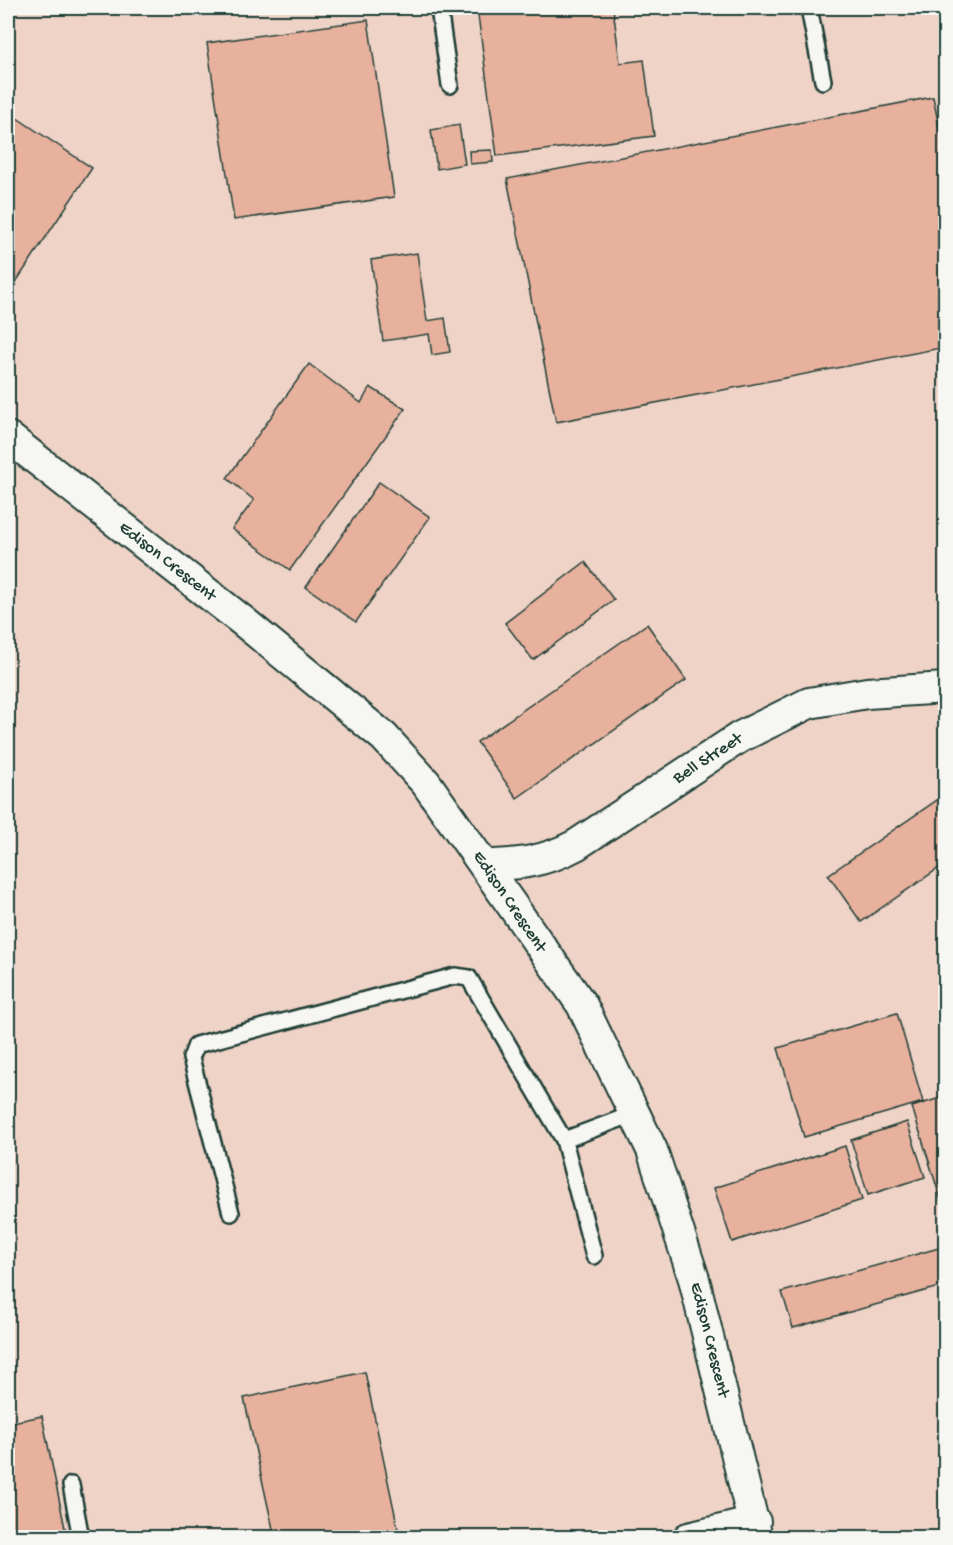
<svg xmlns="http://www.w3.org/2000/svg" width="953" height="1545" viewBox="0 0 953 1545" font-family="'Gochi Hand',sans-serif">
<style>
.built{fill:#efd3c7}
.building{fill:#e8b19e;stroke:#1f3d34;stroke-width:1.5}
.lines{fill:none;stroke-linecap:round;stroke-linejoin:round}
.lane-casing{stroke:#1f3d34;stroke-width:20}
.street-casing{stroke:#1f3d34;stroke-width:34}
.lane{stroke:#f6f6f2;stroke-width:15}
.street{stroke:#f6f6f2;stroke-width:30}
.labels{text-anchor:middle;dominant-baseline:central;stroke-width:4.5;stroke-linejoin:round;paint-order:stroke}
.street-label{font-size:18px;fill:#1f3d34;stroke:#f6f6f2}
</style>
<rect width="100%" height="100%" fill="#f2e1d9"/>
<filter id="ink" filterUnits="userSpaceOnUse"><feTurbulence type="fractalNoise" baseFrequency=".0167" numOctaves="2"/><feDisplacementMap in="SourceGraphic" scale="12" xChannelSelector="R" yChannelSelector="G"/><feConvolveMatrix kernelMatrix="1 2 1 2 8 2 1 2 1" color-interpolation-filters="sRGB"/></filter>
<g filter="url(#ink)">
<path class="built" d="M8 8H945V1537H8Z"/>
<path class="building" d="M477 8H613L620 63 644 60 654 136 497 156Z
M368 20 394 197 234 220 207 43Z
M933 97 946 160V347L556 422 507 179Z
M8 112 92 168 8 294Z
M459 125 465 164 437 169 431 130Z
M492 150 493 162 470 164 469 151Z
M417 253 427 321 445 318 450 352 432 355 429 334 383 341 371 260Z
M309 364 361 403 370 387 405 409 290 570 232 529 254 500 227 478Z
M379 482 430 517 356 622 306 587Z
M585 562 614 600 533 660 505 623Z
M647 624 686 680 517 798 477 742Z
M946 794V863L861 922 828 875Z
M897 1013 923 1102 804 1137 778 1048Z
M946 1096V1213H945L912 1107Z
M907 1122 925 1177 868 1195 851 1140Z
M845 1146 862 1200 732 1242 714 1188Z
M946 1246V1285L793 1328 782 1292Z
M365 1372 400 1538H275L244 1398Z
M42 1416 67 1538H8V1423Z"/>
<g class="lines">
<g class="lane-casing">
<path id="lane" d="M439 8 450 85
M809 8 823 81
M564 1140 594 1256
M231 1213 191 1058 196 1045 455 976 469 978 564 1140 636 1113
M71 1485 81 1538"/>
</g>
<g class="street-casing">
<path id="street" d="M8 437 244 622 384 737 426 783 582 1005 652 1150 694 1279 757 1538
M485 865C519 865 546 861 576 845L740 737 809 703 867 693 946 688
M688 1538 755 1522"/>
</g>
<use href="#lane" class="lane"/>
<use href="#street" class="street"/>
</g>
</g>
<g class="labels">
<g class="street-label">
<text transform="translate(167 562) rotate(38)">Edison Crescent</text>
<text transform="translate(708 759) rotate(-33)">Bell Street</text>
<text transform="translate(509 902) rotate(56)">Edison Crescent</text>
<text transform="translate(709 1340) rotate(76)">Edison Crescent</text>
</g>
</g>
<rect width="953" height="1545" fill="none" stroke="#f6f6f2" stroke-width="30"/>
<rect x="15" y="15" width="923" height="1515" fill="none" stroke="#1f3d34" stroke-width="2" filter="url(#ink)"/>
</svg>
